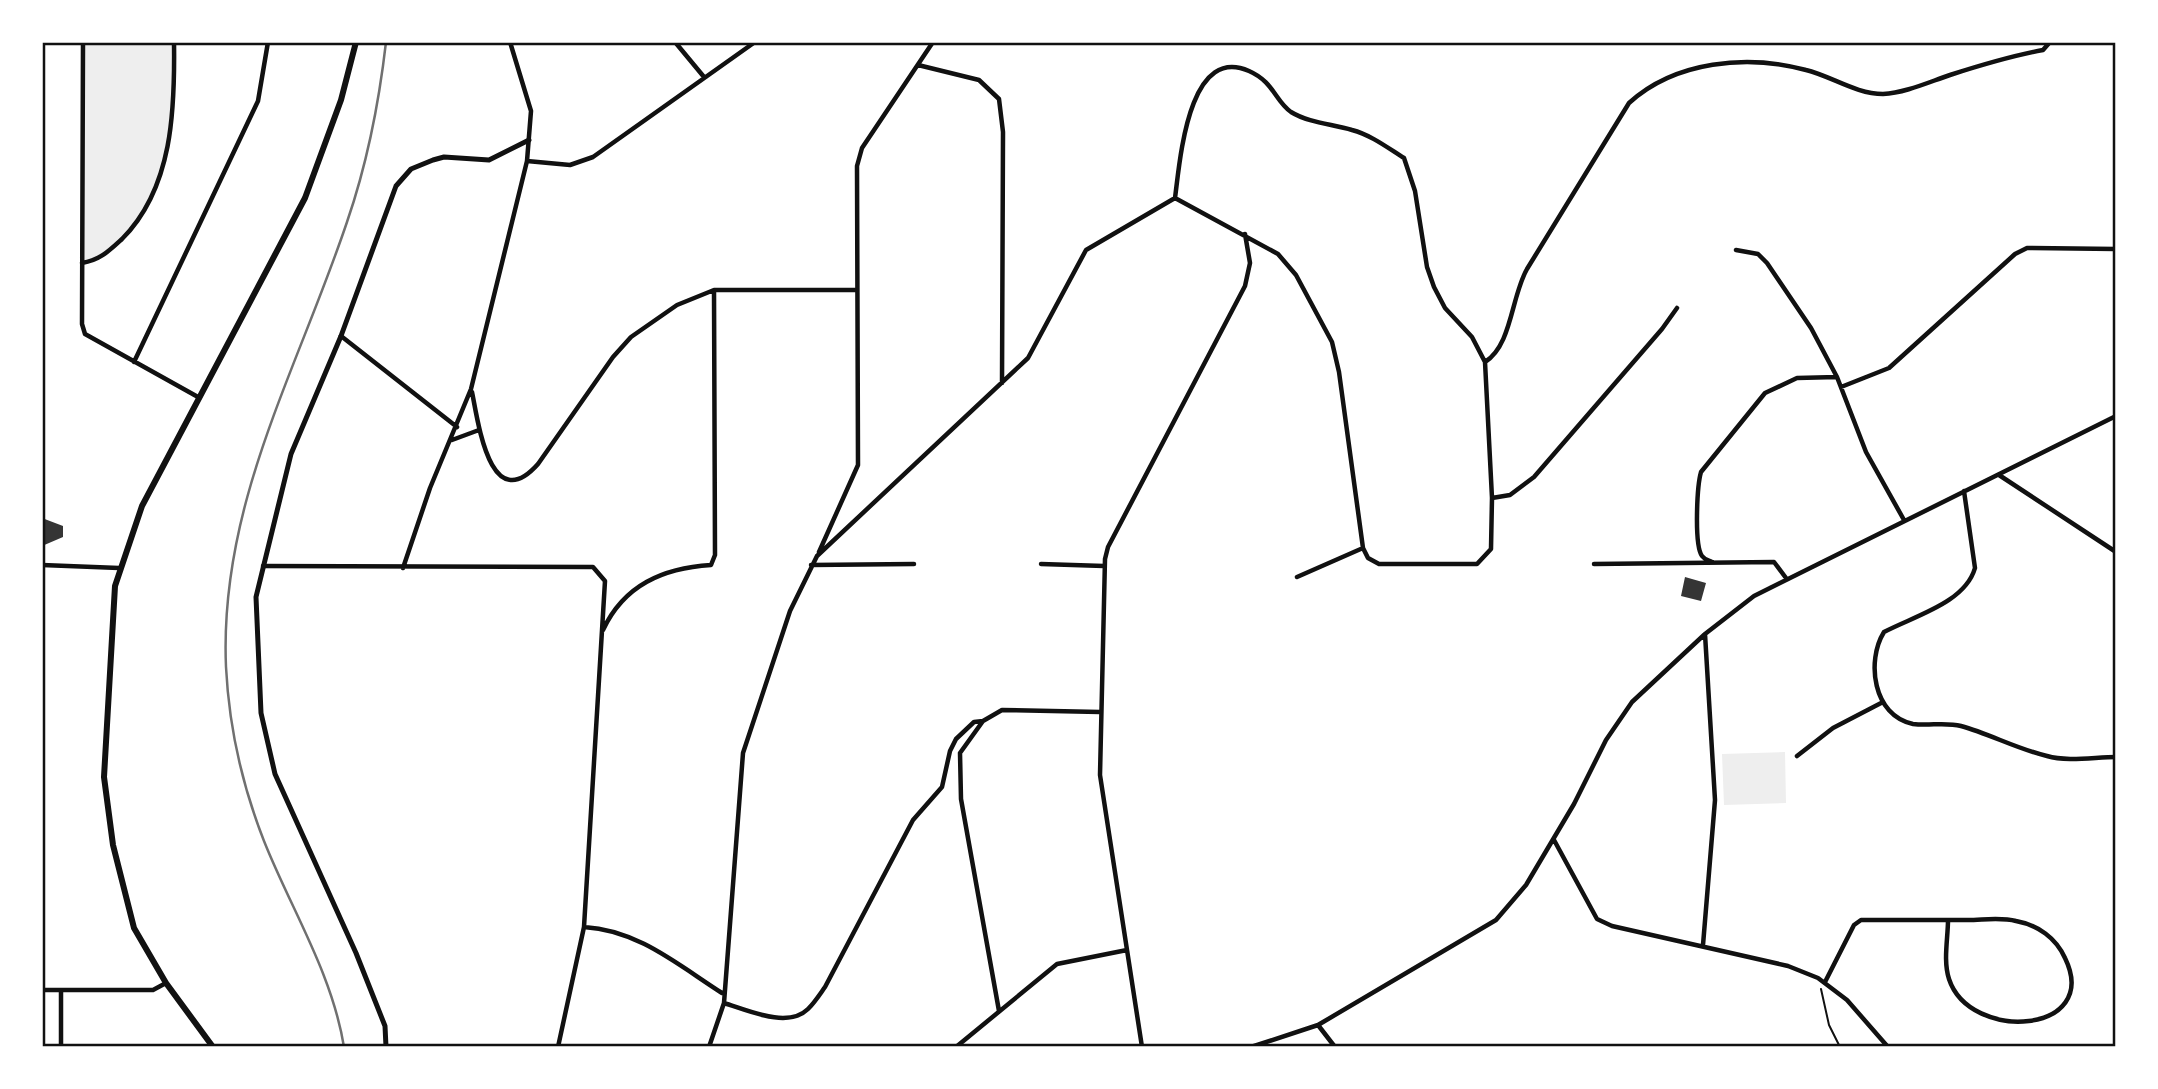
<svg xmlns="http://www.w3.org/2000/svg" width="2158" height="1089" viewBox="0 0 2158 1089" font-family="Literata,serif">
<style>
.green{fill:#eee}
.building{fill:#353535}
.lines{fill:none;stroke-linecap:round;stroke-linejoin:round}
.path{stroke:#111;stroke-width:2}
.minor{stroke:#111;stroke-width:4.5}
.tertiary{stroke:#111;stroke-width:5}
.secondary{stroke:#111;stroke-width:6}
.rail{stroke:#707070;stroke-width:2.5}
.neatline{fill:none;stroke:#111;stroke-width:2.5}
</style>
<rect width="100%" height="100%" fill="#fff"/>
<path class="green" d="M83 42H174C175 122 169 230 82 263Z
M1785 752 1786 803 1724 805 1722 754Z"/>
<path class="building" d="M42 518 63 526V537L42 546Z
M1685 577 1706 583 1701 601 1681 596Z"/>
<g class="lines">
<path class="path" d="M1821 989 1829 1025 1840 1047"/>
<path class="minor" d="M83 42 82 324 85 334 198 397
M675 42 704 77
M918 65 979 80 999 99 1003 132 1002 383
M527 161 570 165 593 157 755 42
M1736 250 1758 254 1767 263 1811 328 1837 377 1866 452 1904 520
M82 263C100 260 109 251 122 239 173 188 175 109 174 42
M341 336 457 427
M134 362 258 101 268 42
M1485 362C1512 345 1511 297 1527 269L1629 103C1675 61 1747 54 1806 70 1831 76 1856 94 1883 94 1905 93 1929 82 1950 75 1981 65 2011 56 2043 50L2050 42
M1841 387 1889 368 2015 254 2027 248 2116 249
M472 392C478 421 490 518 538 464L613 357 631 337 677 305 714 290H857
M452 440 479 430
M1999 475 2116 552
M1964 491 1975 568C1965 603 1914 616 1884 632 1866 661 1873 716 1913 724 1929 726 1946 722 1961 726 1990 734 2017 749 2047 756 2067 762 2095 757 2116 757
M1492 498 1510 495 1534 477 1662 329 1677 308
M819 552 858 465 857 166 862 148 933 42
M1712 562C1708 560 1705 560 1702 556 1694 545 1697 486 1701 472L1765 393 1797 378 1837 377
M1041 564 1104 566
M1594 564 1774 562 1786 578
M42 565 119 568
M811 565 914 564
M263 566 593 567 605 581 584 927 558 1047
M403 568 430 488 471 389 527 161 531 111 510 42
M1297 577 1363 548
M603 630C624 585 663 568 711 565L715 555 714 290
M1797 756 1833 728 1883 702
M1554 840 1597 919 1612 926 1788 966 1818 978 1847 1000 1888 1047
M584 927C638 930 678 965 722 993
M1703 945 1715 800 1705 634
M1825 982 1854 925 1861 920C1897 920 1932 920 1968 920 1983 920 2001 917 2016 921 2038 925 2056 938 2065 958 2102 1034 1970 1043 1949 979 1943 961 1948 938 1948 920
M42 990H153L166 983
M724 1003C747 1010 788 1029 808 1009 815 1002 820 994 825 987L913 820 942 787 950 751 956 739 974 722 983 721
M999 1011 961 799 960 753 983 721 1002 710 1100 712
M1318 1025 1335 1047
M61 1047V991
M709 1047 724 1003 743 753 790 611 817 556 1028 358 1086 250 1175 198C1180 161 1188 44 1249 71 1274 82 1275 101 1291 112 1309 123 1332 124 1352 130 1371 135 1388 148 1404 158L1415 191 1427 267 1434 287 1445 308 1472 337 1485 362 1492 498 1491 549 1477 564H1379L1368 558 1363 548 1339 372 1332 342 1296 275 1278 254 1175 198
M956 1047 1057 964 1127 950
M1142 1047 1100 775 1105 559 1108 547 1245 286 1250 263 1245 234
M1251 1047 1318 1025 1496 920 1526 885 1574 804 1606 740 1632 702 1705 634 1754 596 2116 416"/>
<path class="tertiary" d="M386 1047 385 1026 356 953 275 774 261 713 256 597 291 454 341 336 396 186 411 169 433 160 444 157 489 160 529 140"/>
<path class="secondary" d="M213 1047 166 983 134 928 113 845 104 777 115 586 142 506 305 198 341 100 356 42"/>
<path class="rail" d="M344 1047C332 973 291 909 264 841 242 785 229 727 226 667 219 505 297 371 347 222 367 164 379 103 386 42"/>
</g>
<rect width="2158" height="1089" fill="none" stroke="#ffffff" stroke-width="88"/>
<rect x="44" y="44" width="2070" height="1001" class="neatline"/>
</svg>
